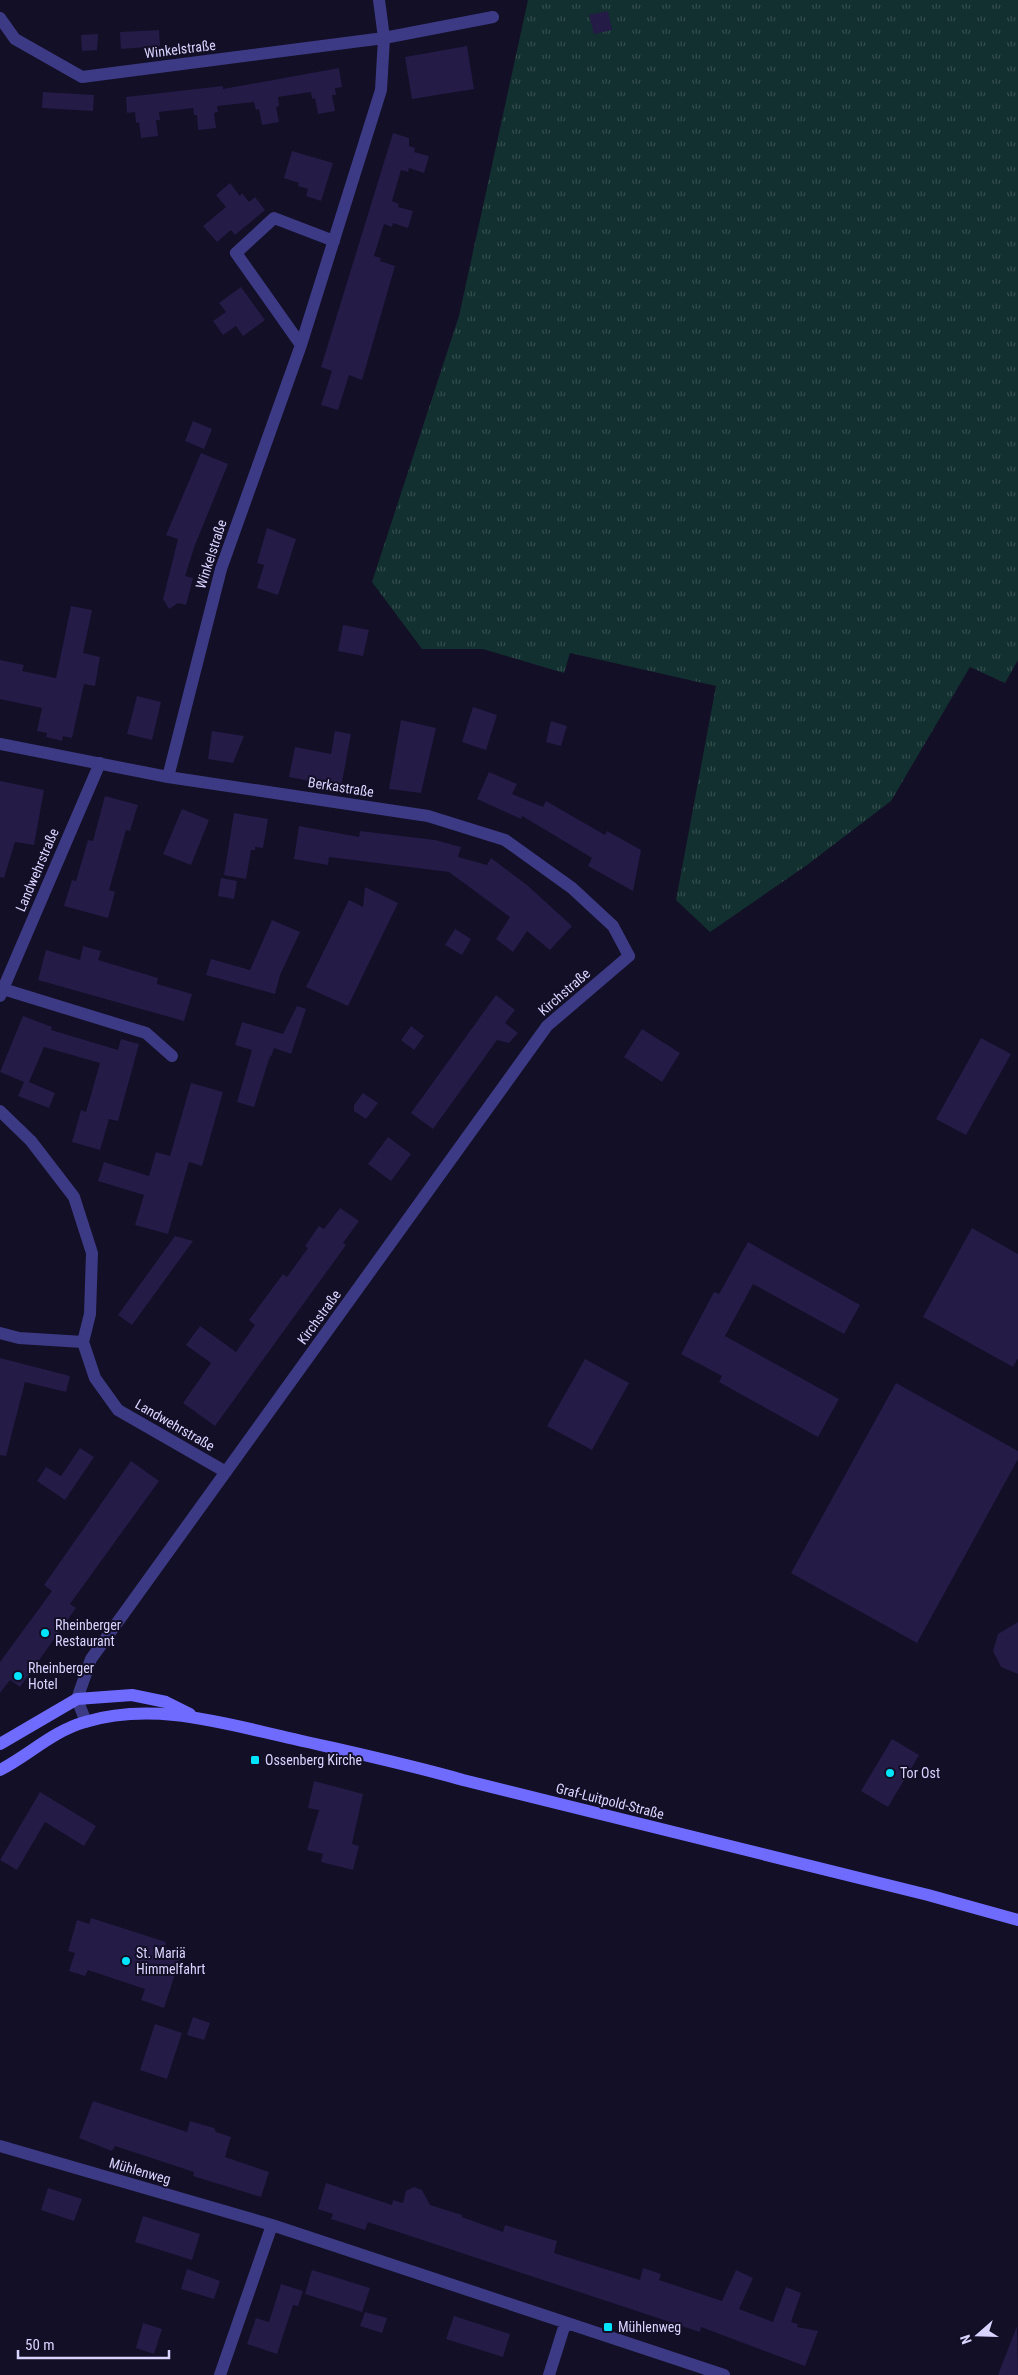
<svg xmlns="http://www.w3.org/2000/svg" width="1018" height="2375" viewBox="0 0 1018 2375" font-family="'Roboto Condensed',sans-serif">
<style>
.grass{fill:url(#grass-tufts)}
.building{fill:#241b47}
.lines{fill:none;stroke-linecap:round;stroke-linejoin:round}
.street{stroke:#3d3a85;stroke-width:12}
.secondary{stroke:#6f6bff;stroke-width:12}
.poi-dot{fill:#00e5ff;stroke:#130f26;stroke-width:2}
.labels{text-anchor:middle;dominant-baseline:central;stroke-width:4;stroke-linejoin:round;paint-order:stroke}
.street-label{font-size:14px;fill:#d9d4ff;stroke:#130f26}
.poi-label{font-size:14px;fill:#d9d4ff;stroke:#130f26;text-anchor:start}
</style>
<defs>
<pattern id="grass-tufts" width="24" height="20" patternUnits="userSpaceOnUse" patternTransform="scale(1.25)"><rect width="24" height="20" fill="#12302f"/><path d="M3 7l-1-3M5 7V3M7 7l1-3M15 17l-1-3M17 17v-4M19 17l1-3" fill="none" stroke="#344d4e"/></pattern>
</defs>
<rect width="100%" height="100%" fill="#130f26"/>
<path class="grass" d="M528 0H1018V660L1005 683 970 667 891 801 807 865 710 932 676 900 716 686 570 653 564 673 483 649H422L372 582 459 316Z"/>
<path class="building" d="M608 11 612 30 594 34 589 15Z
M159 30 160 46 121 49 120 32Z
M98 34 97 50 82 51 81 35Z
M467 46 474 89 412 99 405 57Z
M339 68 342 87 335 88 336 95H332L335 111 318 114 315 98 312 99 311 92 278 97 279 106 276 107 279 122 262 125 259 109 256 110 254 102 217 106 218 112 214 113 216 128 198 130 197 115H194L193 108 159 112 160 120H156L158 136 141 138 139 122 136 123 135 112 127 113 126 97 223 86V89Z
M43 92 94 95 93 111 42 108Z
M393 133 409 138V146L415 148 414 152 429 156 424 173 409 168 408 172 401 170 392 201 399 204 398 207 413 211 408 228 393 223 392 227 384 224 374 256 381 258 380 261 395 266 362 380 349 375 338 410 321 405 332 371 321 367Z
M292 151 333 163 321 201 306 196 308 189 298 186 299 183 284 178Z
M230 183 240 196 242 193 249 202 255 197 265 210 235 235 231 230 217 242 203 226 226 207 216 195Z
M241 287 265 320 243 336 236 326 223 335 213 321 226 312 219 303Z
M193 421 212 429 204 449 185 441Z
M201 453 228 464 195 545 185 576 193 578 186 605 178 603 169 609 163 599 178 539 166 535Z
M267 528 296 539 278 595 257 588 264 565 257 563Z
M71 606 92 610 83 653 100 657 95 686 84 684 72 738 63 736 62 741 46 737 47 733 37 731 42 708 0 699V660L24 665 22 671 56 678Z
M343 625 369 630 363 656 338 651Z
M137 696 161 702 152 740 127 734Z
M473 707 497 715 486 750 462 742Z
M401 720 436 728 421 793 389 789Z
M551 721 567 726 561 746 546 742Z
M212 731 244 736 233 763 208 759Z
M335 731 351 734 341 787 289 777 295 747 331 754Z
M489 772 517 784 512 794 543 807 546 801 605 835 607 831 641 850 633 891 588 866 592 858 554 835 522 816 521 819 477 799Z
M0 781 44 790 34 845 15 842 4 878 0 877Z
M105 796 138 805 130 831 126 830 109 890 115 892 108 918 64 906 72 880 76 881 88 840 93 841Z
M182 809 209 820 191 865 163 854Z
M234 813 268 819 263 848 255 847V850H251L246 879 224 875Z
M299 826 359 837 360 831 435 840 461 847 458 857 487 865 491 858 527 885 572 926 550 950 527 931 513 952 496 939 510 917 449 872 329 857 328 865 294 859Z
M221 878 237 881 234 899 218 896Z
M365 887 398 903 348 1006 306 987 349 900 363 907Z
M272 920 300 932 280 975 275 994 206 975 211 959 250 970Z
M455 929 471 939 462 955 445 945Z
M83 946 101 951 98 960 158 978 157 984 192 994 184 1021 38 980 46 950 80 960Z
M496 995 515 1010 505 1023 518 1033 509 1043 497 1040 433 1129 411 1113Z
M297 1006 306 1009 291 1054 274 1048 271 1057 270 1056 254 1107 237 1102 252 1050 235 1045 242 1022 283 1034Z
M23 1016 52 1027 51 1030 118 1050 121 1039 139 1044 118 1121 109 1119 100 1150 72 1142 81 1110 86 1112 100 1063 44 1047 29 1082 55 1093 49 1108 18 1096 24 1082 0 1072Z
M411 1026 424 1036 414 1050 401 1040Z
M642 1029 680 1053 662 1082 624 1057Z
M981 1038 1011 1054 966 1135 936 1119Z
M191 1083 223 1092 202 1166 189 1162 168 1234 135 1225 144 1195 98 1181 104 1162 149 1176 156 1152 170 1156Z
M363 1093 378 1103 366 1119 354 1111V1105Z
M388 1137 411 1154 391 1181 368 1164Z
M340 1208 359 1221 343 1243 346 1245 215 1426 183 1403 211 1363 186 1345 200 1326 236 1352 255 1325 249 1320 283 1274 287 1277 308 1248 305 1246 319 1226 324 1229Z
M972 1228 1018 1254V1358L1013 1367 923 1317Z
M175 1236 193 1241 132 1325 118 1315Z
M748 1242 860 1305 844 1334 753 1284 725 1336 839 1399 818 1437 719 1382 722 1376 681 1354 714 1292 719 1294Z
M0 1358 70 1376 66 1392 25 1382 6 1456 0 1455Z
M585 1359 629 1383 592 1450 547 1426Z
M896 1383 1018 1451V1459L917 1643 791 1573Z
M80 1448 94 1457 65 1500 37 1481 46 1467 61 1476Z
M131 1461 159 1481 70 1604 76 1608 20 1687 10 1680 0 1693V1662L52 1591 44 1585Z
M1018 1622V1674L1001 1667 993 1651 998 1634Z
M892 1739 919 1755 888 1807 861 1791Z
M314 1781 363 1794 352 1844 359 1846 353 1870 321 1862 323 1854 307 1850 319 1810 308 1808Z
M40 1792 96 1826 84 1846 45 1822 17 1870 0 1860Z
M91 1918 166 1942 165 1947 182 1953 164 2008 141 2000 145 1989 88 1970 85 1976 69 1971 75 1953 68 1951 77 1920 89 1924Z
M193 2017 210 2023 204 2040 187 2035Z
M155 2024 182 2033 167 2079 140 2070Z
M93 2101 187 2132 190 2121 214 2128 216 2132 231 2137 225 2157 269 2172 261 2197 193 2176 194 2172 115 2146 112 2151 79 2138Z
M326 2183 392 2205 393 2200 403 2203 406 2191 414 2187 422 2190 430 2205 462 2215V2217L503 2232 505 2225 557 2241 554 2253 640 2280 643 2268 661 2274 659 2280 722 2301 736 2270 753 2278 739 2309 773 2322 786 2287 801 2293 791 2322 798 2324 797 2327 818 2331 805 2366 701 2327 700 2332 368 2222 365 2230 331 2219 333 2214 318 2209Z
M48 2188 82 2199 74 2221 41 2210Z
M143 2216 200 2234 192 2260 135 2242Z
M187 2269 220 2281 214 2299 181 2289Z
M312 2270 370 2288 362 2312 305 2294Z
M281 2284 303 2291 298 2306 293 2305 277 2354 247 2344 256 2318 269 2322Z
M365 2312 387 2318 382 2333 360 2326Z
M454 2316 510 2334 503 2357 446 2339Z
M143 2323 162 2329 154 2354 136 2348Z
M1017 2326 1018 2375H998Z"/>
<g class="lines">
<path class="street" d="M0 18 15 39 82 77 384 38 493 17
M301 345 236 253 274 218 334 241
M0 744 168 777 428 816 505 840 572 888 613 926 629 956 547 1026 91 1659 77 1699 86 1722
M168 777 221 569 301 345 381 90 384 38 379 0
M3 989 146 1033 172 1056
M0 996 100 763
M0 1111 31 1141 74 1197 92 1253 90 1314 83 1342 95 1378 118 1410 226 1472
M0 1333 19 1338 83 1342
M0 2146 272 2225 724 2375
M220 2375 272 2225
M549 2375 565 2324"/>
<path class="secondary" d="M0 1744 77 1699 132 1695 166 1702 190 1714
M0 1770C29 1755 53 1731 85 1722 156 1701 225 1724 294 1739 350 1752 407 1764 463 1780L928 1895 1018 1920"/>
</g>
<g class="poi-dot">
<circle cx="45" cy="1633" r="5"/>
<circle cx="18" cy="1676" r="5"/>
<rect x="250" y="1755" width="10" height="10" rx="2.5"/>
<circle cx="890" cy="1773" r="5"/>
<circle cx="126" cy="1961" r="5"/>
<rect x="603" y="2322" width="10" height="10" rx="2.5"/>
</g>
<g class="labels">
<g class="street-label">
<text transform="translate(180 49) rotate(-7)">Winkelstraße</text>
<text transform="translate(211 554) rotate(-72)">Winkelstraße</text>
<text transform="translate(341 787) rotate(9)">Berkastraße</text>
<text transform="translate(37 870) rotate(-67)">Landwehrstraße</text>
<text transform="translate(564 992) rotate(-41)">Kirchstraße</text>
<text transform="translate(319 1317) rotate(-54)">Kirchstraße</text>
<text transform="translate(175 1425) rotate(30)">Landwehrstraße</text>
<text transform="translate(610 1801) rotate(14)">Graf-Luitpold-Straße</text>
<text transform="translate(140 2171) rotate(16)">Mühlenweg</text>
</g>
<g class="poi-label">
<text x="55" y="1625">Rheinberger<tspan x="55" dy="16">Restaurant</tspan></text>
<text x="28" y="1668">Rheinberger<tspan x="28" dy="16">Hotel</tspan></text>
<text x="265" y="1760">Ossenberg Kirche</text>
<text x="900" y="1773">Tor Ost</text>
<text x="136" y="1953">St. Mariä<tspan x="136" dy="16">Himmelfahrt</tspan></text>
<text x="618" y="2327">Mühlenweg</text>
</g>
</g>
<g transform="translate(978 2335) rotate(250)" stroke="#130f26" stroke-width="4" paint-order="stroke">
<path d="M0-4L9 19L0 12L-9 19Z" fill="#d9d4ff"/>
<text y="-8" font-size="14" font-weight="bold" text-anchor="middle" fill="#d9d4ff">N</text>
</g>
<path d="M18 2350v8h151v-8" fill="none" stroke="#d9d4ff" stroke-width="2.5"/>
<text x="25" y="2350" font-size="15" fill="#d9d4ff" stroke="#130f26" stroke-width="4" paint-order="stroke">50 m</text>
</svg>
